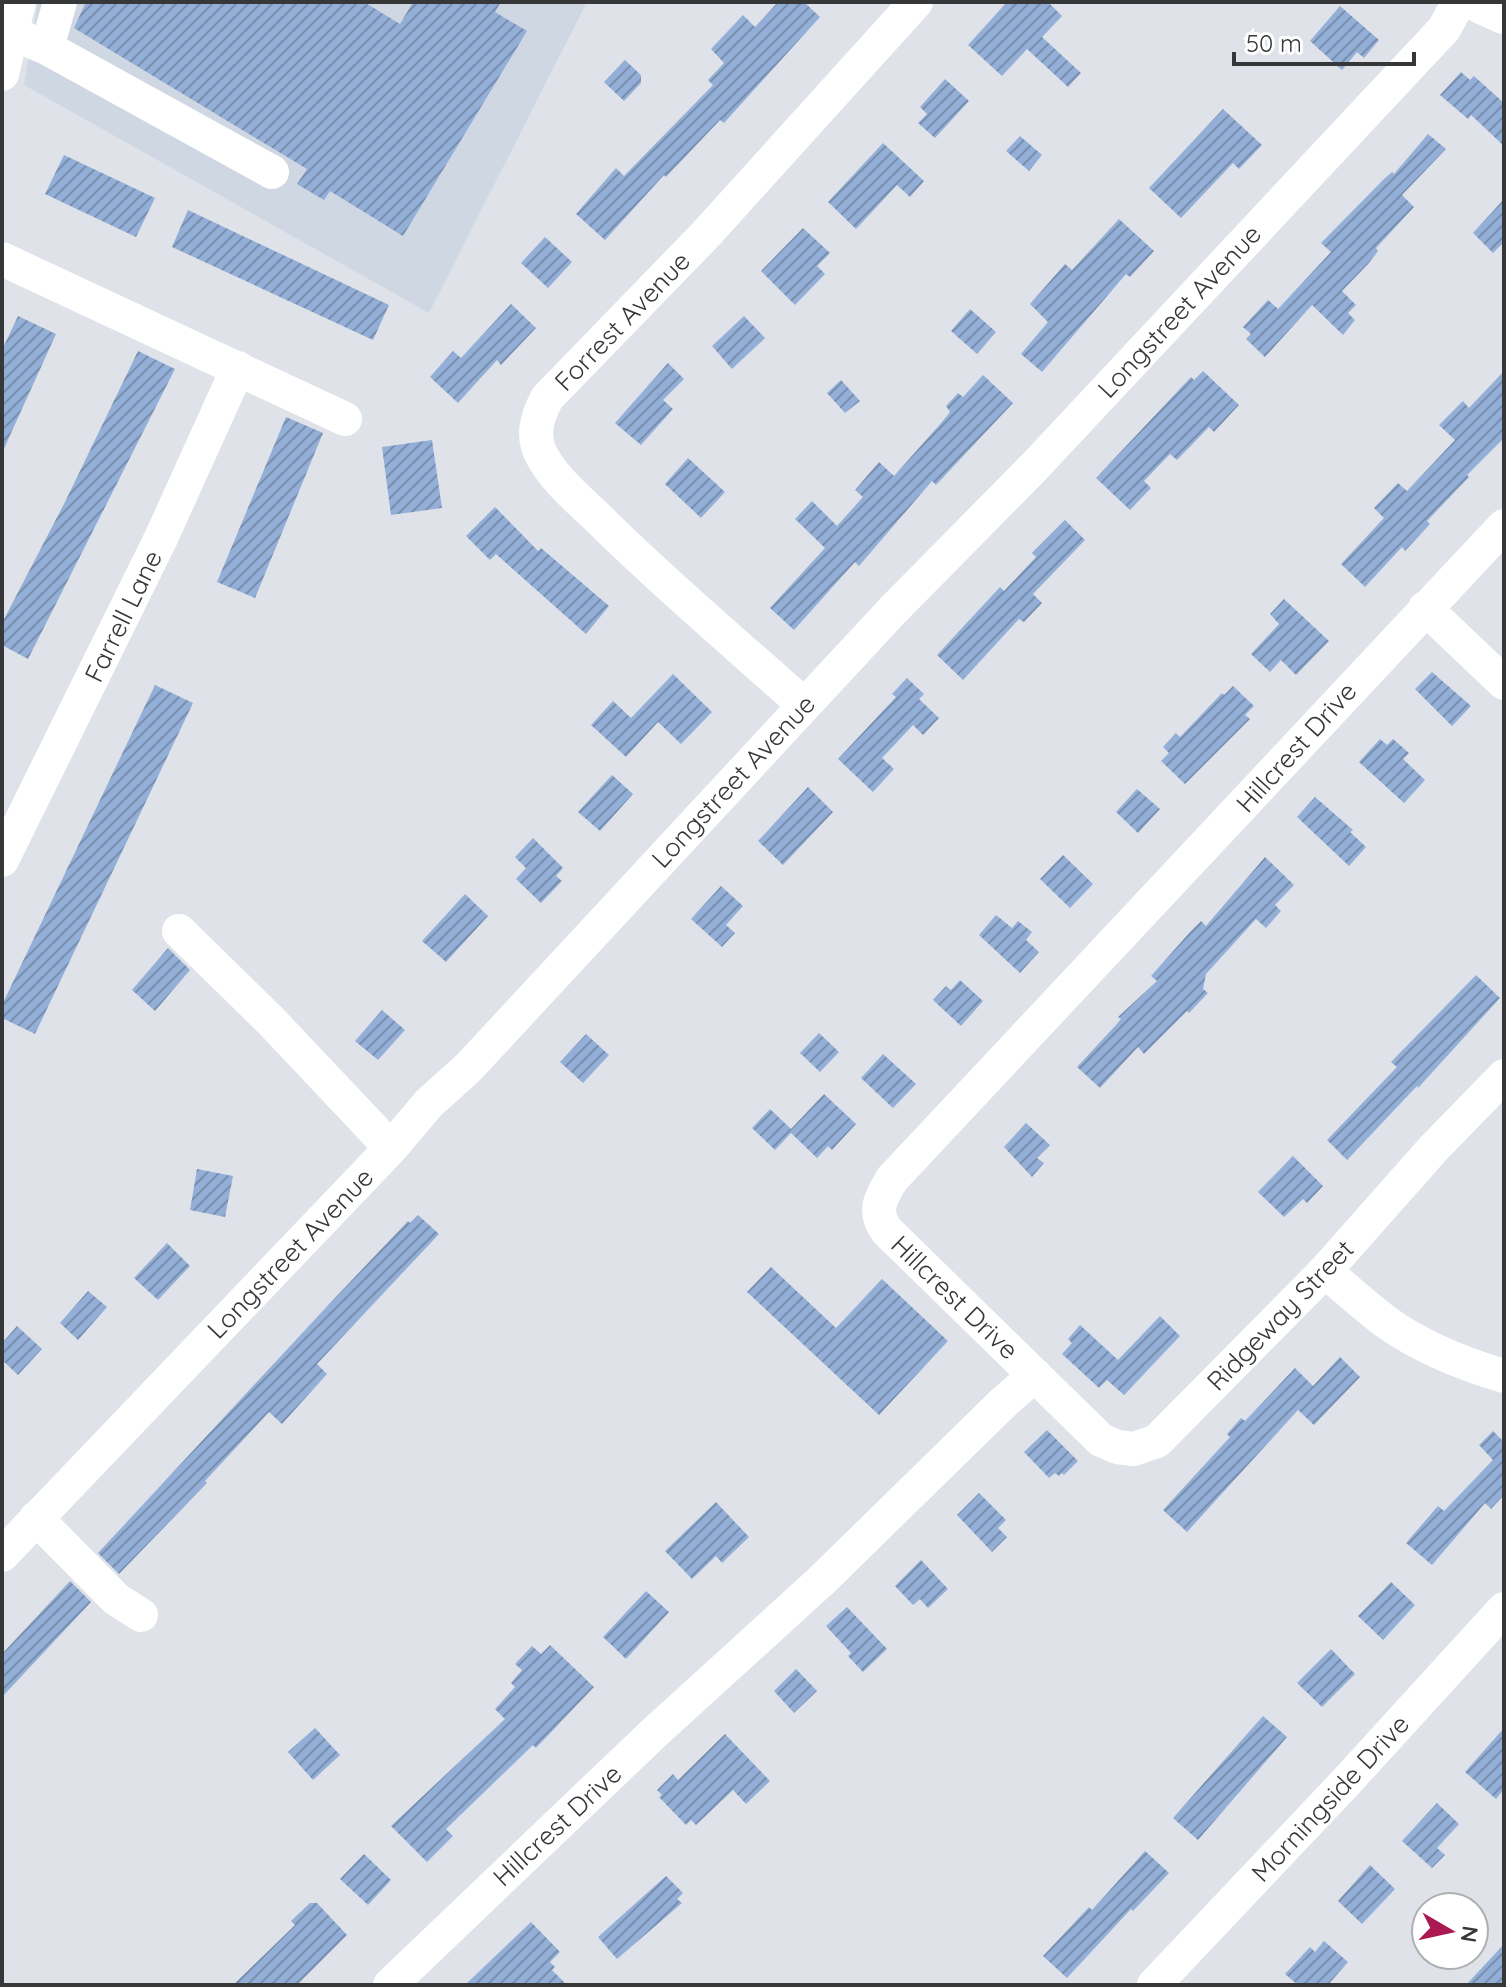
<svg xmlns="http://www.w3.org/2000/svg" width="1506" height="1987" viewBox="0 0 1506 1987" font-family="Quicksand,sans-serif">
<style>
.built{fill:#cfd7e3}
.building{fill:url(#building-hatch)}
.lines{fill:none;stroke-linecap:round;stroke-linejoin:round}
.minor{stroke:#fff;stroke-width:34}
.major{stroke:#fff;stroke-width:44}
.labels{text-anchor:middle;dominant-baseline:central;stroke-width:6;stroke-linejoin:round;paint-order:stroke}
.street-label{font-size:26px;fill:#353739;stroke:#fff}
</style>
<defs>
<pattern id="building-hatch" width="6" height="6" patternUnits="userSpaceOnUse" patternTransform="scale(2)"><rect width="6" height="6" fill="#93afd7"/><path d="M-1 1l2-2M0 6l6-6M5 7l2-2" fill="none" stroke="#798faf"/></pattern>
</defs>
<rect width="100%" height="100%" fill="#dfe3e9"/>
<path class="built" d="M38 2H587L429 313 24 85Z"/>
<path class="building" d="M86 2H364L400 24 413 2H501L495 12 527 31 403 236 330 191 324 200 297 184 307 169 74 28Z
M778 2H804L820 17 724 123 720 120 666 177 664 175 605 240 576 214 616 168 624 176 713 85 708 80 724 63 711 49 743 15 755 27Z
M1007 2H1048L1062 16 1042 37 1081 73 1068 87 1027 49 1002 76 968 45Z
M1340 6 1379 40 1364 58 1357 52 1342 70 1310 41Z
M625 60 641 75V83L624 101 604 82Z
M1461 72 1470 80 1474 76 1504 103V146L1471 115 1468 119 1440 95Z
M945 79 969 101 935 138 918 123 927 114 920 107Z
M1223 109 1262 145 1239 169 1233 163 1181 218 1149 188Z
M1428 134 1446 149 1402 195 1414 207 1376 248 1378 251 1369 263 1342 291 1356 305 1348 313 1355 320 1343 335 1312 305 1265 357 1246 339 1251 334 1243 327 1268 300 1278 309 1331 252 1321 243 1384 179 1392 172 1394 174Z
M1020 136 1042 155 1029 171 1006 151Z
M883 143 924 181 910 197 897 185 856 229 828 202Z
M64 155 155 198 136 237 45 194Z
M1504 199V242L1493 253 1473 233Z
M188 210 389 305 373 340 172 247Z
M1119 219 1154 251 1130 277 1126 274 1042 372 1021 354 1048 322 1030 304 1065 264 1072 270Z
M803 228 830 253 817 266 825 274 795 305 761 271Z
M545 237 572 262 548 288 521 263Z
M511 304 536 328 501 365 497 360 458 403 430 377 453 351 461 358Z
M970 309 996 332 977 354 951 331Z
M18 316 56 334 2 453V350Z
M744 316 765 338 732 369 712 346Z
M138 351 175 369 28 659 2 645V623L65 502Z
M668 363 684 379 663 400 673 409 641 445 615 423Z
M1203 371 1239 405 1214 432 1209 427 1177 460 1170 454 1144 481 1151 488 1130 510 1096 478 1191 377 1194 380Z
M1504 371V438L1467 475 1469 477 1427 521 1430 524 1405 551 1402 547 1365 587 1341 564 1384 518 1374 508 1398 483 1407 491 1455 440 1439 425 1463 401 1469 408Z
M983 375 1013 403 936 485 932 481 859 566 855 562 794 630 770 608 825 548 795 519 812 501 837 526 863 497 855 490 879 462 894 476 942 422 950 412 946 406 958 393 963 397Z
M841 380 860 401 845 413 827 393Z
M286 417 323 433 255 598 217 582Z
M432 440 442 508 391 515 382 447Z
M688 458 725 492 701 518 665 484Z
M495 507 538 551 541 548 609 606 586 634 496 554 490 560 466 536Z
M1065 520 1085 540 1033 594 1042 603 1024 622 1019 619 963 680 937 655 1000 587 1004 591 1036 557 1032 553Z
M1284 599 1329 641 1296 675 1281 660 1270 672 1251 654 1279 624 1270 614Z
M1432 672 1471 706 1452 726 1415 689Z
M673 674 712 712 681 744 658 722 626 757 591 725 613 701 631 718Z
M907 678 924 694 919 699 939 718 923 735 913 725 882 758 894 769 873 792 838 759 896 697 892 694Z
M155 685 193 703 35 1034 2 1018V1005Z
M1233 686 1254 706 1245 715 1250 719 1185 784 1161 761 1169 753 1163 747 1176 733 1180 737 1222 693 1224 695Z
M1380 739 1387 745 1393 739 1409 753 1403 759 1425 780 1404 803 1359 762Z
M612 775 633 794 600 831 578 812Z
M808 787 833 812 783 865 758 841Z
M1137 789 1160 809 1138 833 1116 812Z
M1315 797 1353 830 1350 832 1366 847 1349 866 1297 817Z
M533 838 563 868 556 876 562 881 541 903 516 879 526 868 515 857Z
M1063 855 1093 884 1070 908 1040 879Z
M1265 857 1294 885 1275 905 1281 911 1266 928 1256 919 1206 974 1203 989 1208 993 1189 1013 1187 1011 1144 1054 1138 1047 1100 1088 1077 1067 1115 1026 1121 1019 1118 1017 1157 981 1151 976 1190 932 1201 921 1206 926Z
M721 886 743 906 726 925 735 933 722 947 691 919Z
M465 894 488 916 446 962 422 941Z
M996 915 1012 928 1018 921 1032 932 1026 940 1039 952 1020 973 979 935Z
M168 948 190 970 155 1011 132 990Z
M1476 975 1500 998 1418 1088 1417 1086 1347 1160 1327 1140 1397 1067 1391 1062Z
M960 980 983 1001 961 1026 933 1000 946 986 951 990Z
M382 1010 405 1030 378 1060 355 1041Z
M819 1033 839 1052 820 1072 800 1053Z
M586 1034 609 1055 583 1083 560 1062Z
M883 1054 916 1084 893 1108 861 1078Z
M824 1094 856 1124 832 1150 828 1146 817 1158 791 1133 775 1150 752 1128 770 1109 791 1129Z
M1026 1123 1050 1145 1037 1158 1044 1163 1032 1177 1004 1147Z
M1293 1156 1323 1186 1307 1203 1303 1199 1284 1217 1258 1192Z
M197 1169 233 1176 225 1217 190 1210Z
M418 1215 439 1234 317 1364 327 1374 282 1424 269 1412 205 1481 207 1483 119 1574 98 1553 332 1301 408 1221 410 1223Z
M167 1243 190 1266 158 1300 134 1278Z
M771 1267 836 1328 882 1279 948 1341 879 1415 747 1292Z
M88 1291 107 1307 78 1340 60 1323Z
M1160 1316 1180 1336 1124 1395 1107 1380 1099 1388 1062 1354 1072 1343 1068 1339 1080 1325 1118 1360Z
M17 1326 42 1349 18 1375 2 1360V1343Z
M1340 1357 1360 1377 1314 1425 1298 1410 1187 1532 1163 1510 1230 1437 1227 1434 1241 1418 1245 1421 1295 1368 1313 1386Z
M1047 1430 1078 1461 1064 1475 1062 1473 1059 1476 1055 1473 1049 1478 1024 1452Z
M1493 1431 1504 1442V1495L1491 1509 1485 1503 1432 1565 1406 1543 1438 1506 1444 1511 1493 1460 1479 1445Z
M979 1493 1006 1520 998 1528 1007 1537 992 1552 957 1515Z
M716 1502 749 1537 722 1563 716 1556 692 1579 665 1551Z
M921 1560 948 1589 928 1608 920 1599 913 1605 895 1586Z
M70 1581 91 1602 2 1697V1654Z
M1391 1582 1415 1605 1383 1640 1358 1616Z
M646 1591 669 1612 626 1659 603 1637Z
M847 1607 887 1649 863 1672 848 1656 851 1653 826 1626Z
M550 1645 594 1687 536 1748 533 1745 446 1829 453 1836 427 1862 391 1826 505 1719 495 1709 515 1687 511 1683 522 1670 515 1664 532 1646 541 1654Z
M1331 1649 1355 1674 1322 1707 1297 1683Z
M796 1669 817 1691 794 1713 774 1691Z
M1263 1716 1287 1737 1198 1840 1173 1818Z
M315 1728 340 1755 313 1780 288 1752Z
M1504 1728V1789L1496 1799 1465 1772Z
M725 1734 770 1781 746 1804 733 1790 696 1825 691 1820 686 1825 659 1797 662 1795 657 1790 673 1774 678 1780Z
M1437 1803 1459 1824 1437 1848 1445 1855 1432 1868 1402 1841Z
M1145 1851 1169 1873 1133 1911 1131 1909 1067 1978 1043 1956 1089 1907 1092 1910Z
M364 1854 391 1880 368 1905 340 1879Z
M1370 1865 1395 1889 1362 1924 1338 1901Z
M666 1876 683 1893 677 1899 682 1903 617 1959 598 1937Z
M310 1903H317L347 1935 297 1985H233L295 1925 291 1921Z
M531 1922 560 1952 550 1962 555 1967 552 1970 567 1985H465Z
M1324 1941 1348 1962 1328 1985H1298L1285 1974 1310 1947 1315 1952Z
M1504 1944V1985H1466Z"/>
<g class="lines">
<path class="minor" d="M11 33 47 48 272 172
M47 48 60 2
M2 74 19 2
M2 259 345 419
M1504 526 892 1179C881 1197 872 1211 887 1231L1101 1440 1117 1447 1134 1449 1157 1441 1325 1271 1433 1149 1504 1076
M1425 608 1504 683
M804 705C737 645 668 587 604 524 583 503 556 482 542 456 531 436 537 417 547 398L707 233 916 2
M2 860 161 538 238 368
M179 931 272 1022 391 1148
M1325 1271C1345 1288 1365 1306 1386 1322 1421 1347 1463 1364 1504 1376
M36 1518 116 1599 141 1615
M2 1555 391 1148 429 1103 468 1068 892 611 1035 466 1444 29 1459 2
M390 1985 654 1733 821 1581 1004 1402 1035 1375
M1154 1985 1347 1781 1504 1609"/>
<path class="major" d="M1482 2 1504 12"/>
</g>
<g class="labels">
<g class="street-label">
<text transform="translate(1179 311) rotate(-47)">Longstreet Avenue</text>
<text transform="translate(622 321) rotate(-46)">Forrest Avenue</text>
<text transform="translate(123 616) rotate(-64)">Farrell Lane</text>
<text transform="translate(1296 747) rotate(-48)">Hillcrest Drive</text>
<text transform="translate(733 781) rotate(-47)">Longstreet Avenue</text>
<text transform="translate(290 1253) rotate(-46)">Longstreet Avenue</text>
<text transform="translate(955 1297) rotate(44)">Hillcrest Drive</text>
<text transform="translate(1280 1315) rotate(-46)">Ridgeway Street</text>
<text transform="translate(1330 1798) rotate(-47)">Morningside Drive</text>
<text transform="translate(557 1825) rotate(-43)">Hillcrest Drive</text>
</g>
</g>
<rect width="1506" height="1987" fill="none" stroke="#353739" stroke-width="8"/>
<g transform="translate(1450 1931) rotate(99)"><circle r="38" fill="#ffffff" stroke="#aeafb0" stroke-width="2"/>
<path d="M0-6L14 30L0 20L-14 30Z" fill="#aa1952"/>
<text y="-12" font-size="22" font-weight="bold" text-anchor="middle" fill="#353739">N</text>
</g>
<path d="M1234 52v12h180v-12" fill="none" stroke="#353739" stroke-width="4"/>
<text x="1246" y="52" font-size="24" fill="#353739" stroke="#ffffff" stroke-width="6" paint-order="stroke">50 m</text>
</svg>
